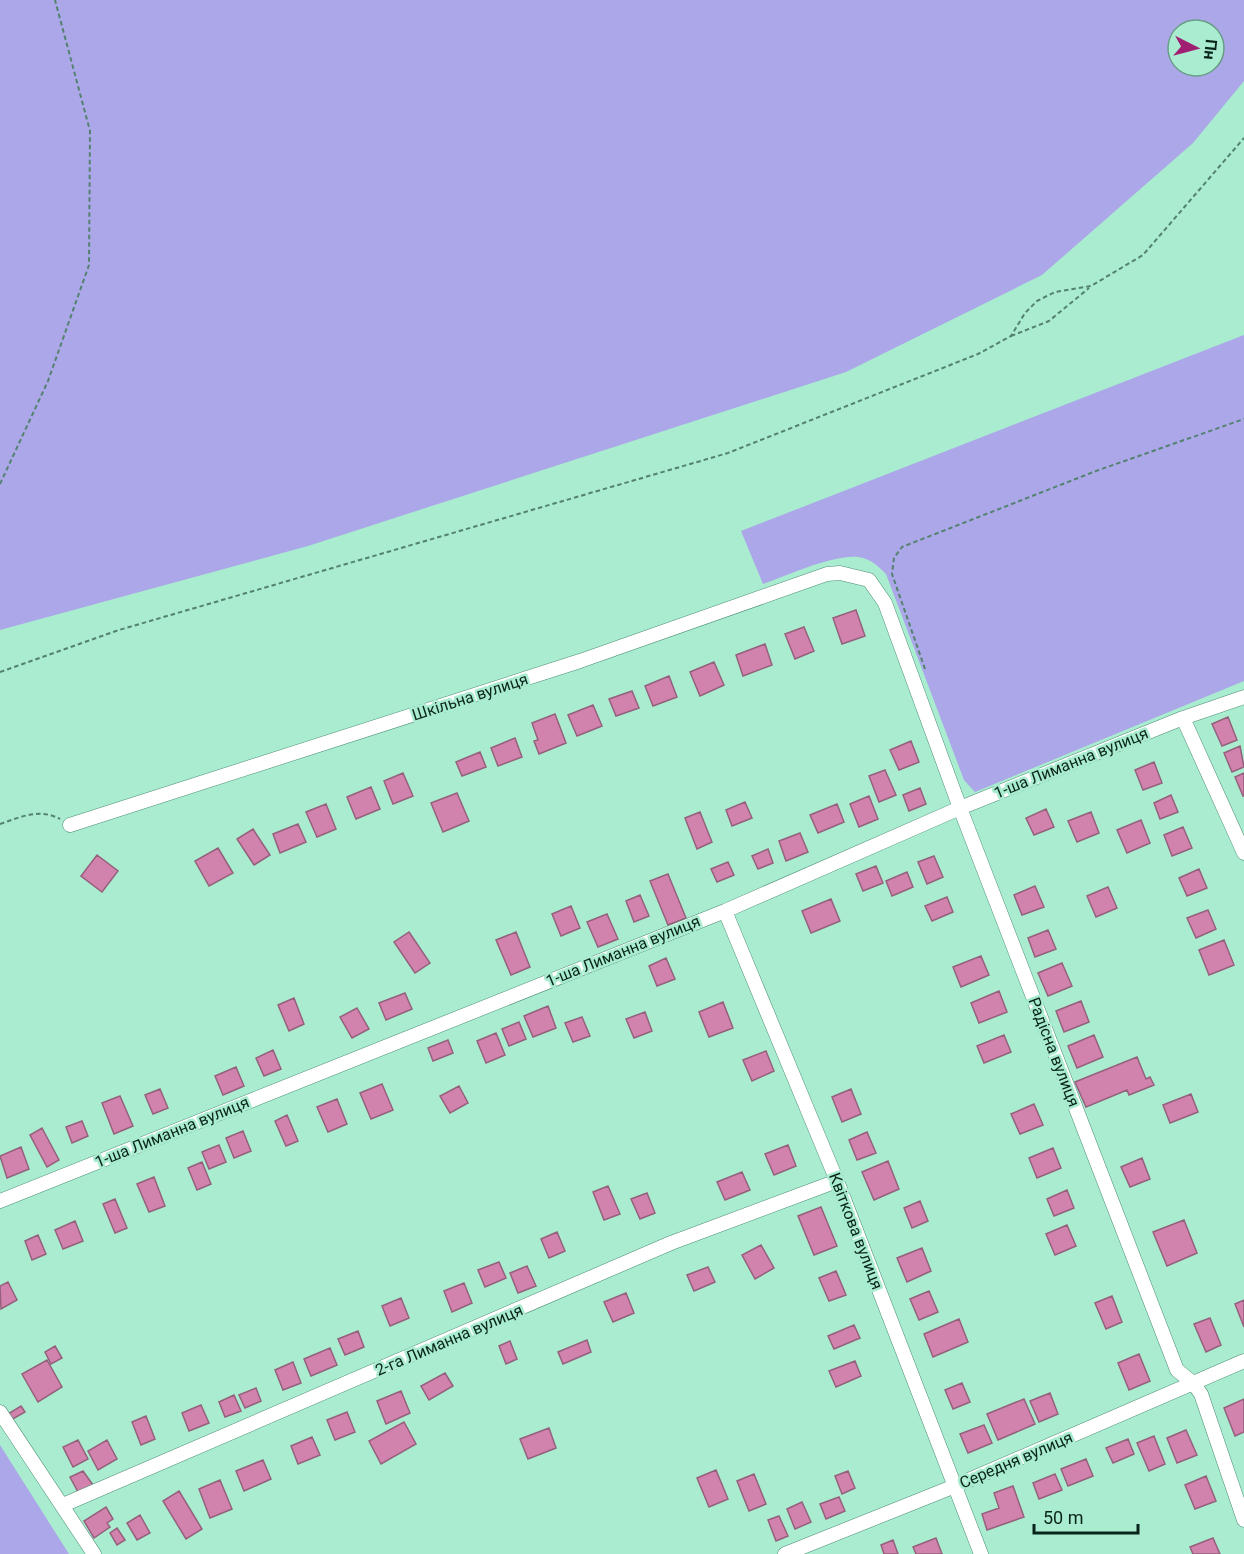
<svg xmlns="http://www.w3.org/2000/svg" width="1244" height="1554" viewBox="0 0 1244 1554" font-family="Roboto,sans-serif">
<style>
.green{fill:#aba7e8;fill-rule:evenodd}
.building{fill:#d283ad;stroke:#95607c;stroke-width:1.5}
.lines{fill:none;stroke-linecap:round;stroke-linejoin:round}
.street-casing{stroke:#4c8d74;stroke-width:15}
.path{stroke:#548270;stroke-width:2;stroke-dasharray:4.5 3;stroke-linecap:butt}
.street{stroke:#fff;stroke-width:14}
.labels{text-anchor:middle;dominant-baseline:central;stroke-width:5;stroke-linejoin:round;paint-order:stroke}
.street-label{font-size:16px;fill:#0a261c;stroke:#a9ecd0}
</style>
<rect width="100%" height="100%" fill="#a9ecd0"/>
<path class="green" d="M0 0H1244V81L1193 143 1042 275 846 372 308 546 0 630ZM1178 30H1214V66H1178Z
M1244 335V681L975 792 964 780 886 574C879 567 873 561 863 558 839 551 787 576 763 584L741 531Z
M0 1445 69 1554H0Z"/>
<path class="building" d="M856 610 865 636 842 644 833 618Z
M804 627 814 651 795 659 785 634Z
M765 644 772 665 743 676 736 655Z
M714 662 724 685 700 696 690 672Z
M669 676 677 697 653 706 645 686Z
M632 691 639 708 616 716 609 699Z
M593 705 602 726 577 736 568 715Z
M555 714 566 743 539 754 534 741 538 740 532 723Z
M1228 717 1237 740 1222 746 1212 724Z
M515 738 522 757 498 766 491 748Z
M911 741 919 762 899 770 890 750Z
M1240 746 1244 767 1232 772 1224 753Z
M480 752 486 767 462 776 456 762Z
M1154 762 1162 783 1143 790 1135 770Z
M885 770 896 795 879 802 869 776Z
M403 773 413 796 393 804 384 781Z
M1244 773V796H1243L1235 777Z
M371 787 380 809 356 819 347 797Z
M920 788 926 804 909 811 903 795Z
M457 793 469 821 443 832 431 803Z
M1171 795 1178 812 1160 819 1154 803Z
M869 796 878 819 859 827 850 804Z
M745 802 752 818 732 826 726 810Z
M326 804 336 829 317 837 306 812Z
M837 804 844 822 818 833 810 815Z
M1046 809 1054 827 1034 835 1026 818Z
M700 812 712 842 697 849 685 818Z
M1091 812 1099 833 1077 842 1068 821Z
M1141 820 1150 843 1127 853 1117 830Z
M298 824 306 842 280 853 273 834Z
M1183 827 1192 848 1172 856 1164 835Z
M253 829 270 855 254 865 237 839Z
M800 833 808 852 786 861 779 841Z
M218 848 233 873 209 886 195 861Z
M768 849 773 863 758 869 752 856Z
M97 855 118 871 102 892 81 876Z
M934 856 943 877 927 884 918 862Z
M728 862 734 875 717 882 711 869Z
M876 866 883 883 863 891 856 874Z
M1199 869 1207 888 1187 896 1179 878Z
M907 872 913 887 892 896 886 881Z
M668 874 686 918 668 925 650 881Z
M1035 886 1044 907 1022 915 1014 895Z
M1108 887 1117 908 1096 917 1087 896Z
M640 895 649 916 634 922 626 901Z
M947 897 953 912 932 921 925 906Z
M831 899 840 921 811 933 802 911Z
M571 906 580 928 561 936 552 914Z
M1208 910 1216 929 1196 938 1187 918Z
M607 914 618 939 598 947 587 922Z
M1048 930 1056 949 1035 957 1028 938Z
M409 932 430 963 415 973 394 942Z
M516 932 530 967 511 975 496 940Z
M1224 940 1234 965 1209 975 1199 950Z
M981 956 989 975 961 987 953 967Z
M666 958 675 979 657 986 649 966Z
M1062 963 1072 986 1048 996 1038 973Z
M999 991 1007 1012 979 1023 971 1003Z
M405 993 412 1009 386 1020 379 1003Z
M294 998 304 1024 289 1031 278 1005Z
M1081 1001 1089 1022 1064 1032 1056 1011Z
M723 1002 733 1028 709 1037 699 1012Z
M548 1006 556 1028 533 1037 524 1016Z
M357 1008 369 1029 352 1038 340 1017Z
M645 1012 652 1031 634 1038 626 1019Z
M582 1017 590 1036 573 1042 565 1023Z
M519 1022 526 1039 509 1046 502 1029Z
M496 1033 505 1055 486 1063 477 1041Z
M1004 1035 1011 1052 984 1063 977 1046Z
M1094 1035 1103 1057 1077 1068 1068 1046Z
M448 1040 453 1053 433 1061 428 1048Z
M273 1050 281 1069 264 1076 256 1058Z
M766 1051 774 1071 752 1081 743 1060Z
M1137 1057 1146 1079 1150 1077 1154 1085 1129 1095 1127 1090 1086 1107 1075 1082Z
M236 1067 244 1086 223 1095 215 1076Z
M382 1084 393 1110 371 1119 360 1093Z
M459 1086 468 1103 450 1113 440 1096Z
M160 1089 168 1108 153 1114 145 1095Z
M851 1089 861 1114 842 1122 832 1097Z
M1191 1094 1198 1112 1170 1123 1163 1105Z
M120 1096 133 1126 114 1134 102 1103Z
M337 1099 347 1124 328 1132 317 1107Z
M1034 1104 1043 1125 1020 1134 1011 1114Z
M287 1115 298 1141 286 1146 275 1121Z
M82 1121 88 1136 72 1143 66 1127Z
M42 1128 59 1160 47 1167 30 1135Z
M243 1131 251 1151 234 1158 226 1138Z
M867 1132 876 1153 857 1160 849 1140Z
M219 1145 226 1162 209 1169 202 1152Z
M788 1145 796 1166 774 1175 765 1154Z
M21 1147 29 1169 7 1178 0 1156Z
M1053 1148 1061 1168 1037 1178 1029 1158Z
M1142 1158 1150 1179 1130 1187 1121 1167Z
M888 1161 899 1189 874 1200 862 1172Z
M202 1162 211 1184 197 1190 188 1168Z
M742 1172 750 1190 725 1200 717 1182Z
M154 1177 165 1206 149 1212 137 1184Z
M608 1186 620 1214 604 1220 593 1192Z
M1067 1190 1074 1208 1054 1216 1047 1199Z
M647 1193 655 1213 640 1219 631 1199Z
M115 1199 127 1228 115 1233 103 1204Z
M920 1201 928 1221 912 1228 904 1208Z
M821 1207 837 1246 814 1255 798 1216Z
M1184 1220 1197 1253 1167 1266 1153 1232Z
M75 1221 83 1241 63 1249 55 1230Z
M1067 1225 1076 1246 1055 1255 1046 1234Z
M557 1232 565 1251 549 1258 541 1239Z
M38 1235 46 1254 32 1260 25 1241Z
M761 1245 774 1268 755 1279 742 1255Z
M922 1248 931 1271 907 1282 897 1258Z
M499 1262 506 1278 485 1287 478 1270Z
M527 1266 536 1286 518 1293 510 1273Z
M708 1267 715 1282 694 1291 687 1275Z
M836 1271 846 1295 829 1301 819 1278Z
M8 1282 17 1300 1 1309 0 1286Z
M464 1283 472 1303 452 1312 444 1291Z
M929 1291 938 1312 919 1320 910 1299Z
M626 1293 634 1313 613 1322 604 1302Z
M1112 1296 1122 1322 1106 1329 1095 1303Z
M401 1298 409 1318 390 1326 382 1306Z
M1244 1300V1327L1235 1304Z
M1210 1318 1221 1345 1206 1352 1194 1324Z
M959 1319 968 1342 933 1357 924 1334Z
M854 1325 860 1338 834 1349 828 1336Z
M358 1331 364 1347 345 1355 338 1339Z
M587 1340 591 1352 563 1364 558 1352Z
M510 1341 517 1359 506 1364 499 1346Z
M55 1346 62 1358 51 1364 45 1352Z
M330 1348 337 1365 311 1376 304 1359Z
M1139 1354 1150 1381 1129 1390 1118 1363Z
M47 1360 62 1387 38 1402 22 1374Z
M855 1361 861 1376 836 1387 829 1371Z
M293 1362 301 1383 283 1390 275 1370Z
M445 1373 453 1386 429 1400 421 1386Z
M962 1383 970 1402 953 1409 945 1390Z
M256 1388 261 1401 245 1408 239 1395Z
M401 1391 410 1413 386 1424 377 1401Z
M1050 1393 1058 1414 1039 1422 1030 1401Z
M234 1395 241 1411 225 1417 219 1402Z
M1024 1399 1035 1424 998 1440 987 1414Z
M1244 1399V1432L1235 1436 1224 1408Z
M201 1405 209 1423 189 1431 182 1413Z
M21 1406 25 1412 11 1420 8 1414Z
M347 1412 355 1432 335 1440 327 1420Z
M146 1416 155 1439 141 1445 132 1422Z
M404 1422 416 1444 381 1464 369 1441Z
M984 1425 992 1443 968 1453 960 1434Z
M549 1428 556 1448 528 1459 520 1439Z
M1186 1430 1197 1455 1177 1463 1167 1438Z
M1154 1436 1165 1464 1149 1471 1137 1443Z
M312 1437 320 1455 298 1464 291 1446Z
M1128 1439 1134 1454 1113 1463 1106 1448Z
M78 1440 88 1459 73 1467 63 1447Z
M107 1440 117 1459 98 1470 88 1451Z
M1086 1459 1093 1476 1068 1486 1061 1469Z
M263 1460 271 1479 244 1491 236 1471Z
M716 1470 728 1499 709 1507 697 1478Z
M83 1471 93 1485 78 1492 70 1477Z
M848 1471 855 1488 842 1494 835 1476Z
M754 1474 766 1504 749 1511 737 1481Z
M1055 1474 1062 1490 1039 1499 1033 1483Z
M1206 1476 1216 1501 1195 1509 1185 1485Z
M220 1480 232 1509 210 1518 199 1489Z
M1013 1486 1024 1517 987 1530 982 1514 999 1508 994 1493Z
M179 1491 202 1529 186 1539 163 1501Z
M839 1497 845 1511 826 1519 820 1504Z
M802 1502 811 1522 795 1529 787 1509Z
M106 1507 113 1519 107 1523 110 1527 94 1538 84 1521Z
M140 1515 150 1533 137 1540 127 1523Z
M779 1516 788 1536 776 1541 768 1520Z
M117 1528 125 1540 117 1545 110 1533Z
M936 1538 942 1554H916L913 1547Z
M1213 1538 1220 1554H1193L1190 1547Z
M893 1540 898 1554H884L881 1545Z"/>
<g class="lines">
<g class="street-casing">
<path id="street" d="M1183 718 1244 853
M70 825 580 661 827 574 840 573 869 580 885 603 960 808 1177 1370 1193 1383 1201 1394 1244 1520
M725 911 837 1181 981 1554
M0 1201 725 911 960 808 1183 718 1244 697
M0 1412 94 1554
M63 1505 671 1243 837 1181
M785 1554 955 1486 1244 1361"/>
</g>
<path class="path" d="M1011 336 1049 321 1089 288
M0 484 48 381 89 265 90 131 55 0
M925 669 892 574 894 558 902 547 1096 471 1244 419
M0 672 119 630 728 453 978 354 1011 336 1025 313 1037 301 1055 292 1091 286 1143 255 1244 138
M0 824C20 817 40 808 60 819"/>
<use href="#street" class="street"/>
</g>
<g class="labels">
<g class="street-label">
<text transform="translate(470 697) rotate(-18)">Шкільна вулиця</text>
<text transform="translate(1071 763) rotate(-22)">1-ша Лиманна вулиця</text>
<text transform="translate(623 951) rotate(-22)">1-ша Лиманна вулиця</text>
<text transform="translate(1054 1052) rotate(69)">Радісна вулиця</text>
<text transform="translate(172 1132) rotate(-22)">1-ша Лиманна вулиця</text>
<text transform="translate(856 1231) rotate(69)">Квіткова вулиця</text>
<text transform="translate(449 1340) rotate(-23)">2-га Лиманна вулиця</text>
<text transform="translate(1016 1460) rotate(-23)">Середня вулиця</text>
</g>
</g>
<g transform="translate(1196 48) rotate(96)"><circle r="28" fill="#a9ecd0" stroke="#699d88" stroke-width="1.5"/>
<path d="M0-4.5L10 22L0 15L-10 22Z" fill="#9f1e71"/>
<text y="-9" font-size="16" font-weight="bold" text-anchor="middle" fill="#0a261c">Пн</text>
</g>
<path d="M1034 1524v9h104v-9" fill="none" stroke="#0a261c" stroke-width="3"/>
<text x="1043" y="1524" font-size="18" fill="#0a261c" stroke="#a9ecd0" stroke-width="4.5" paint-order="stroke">50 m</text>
</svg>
